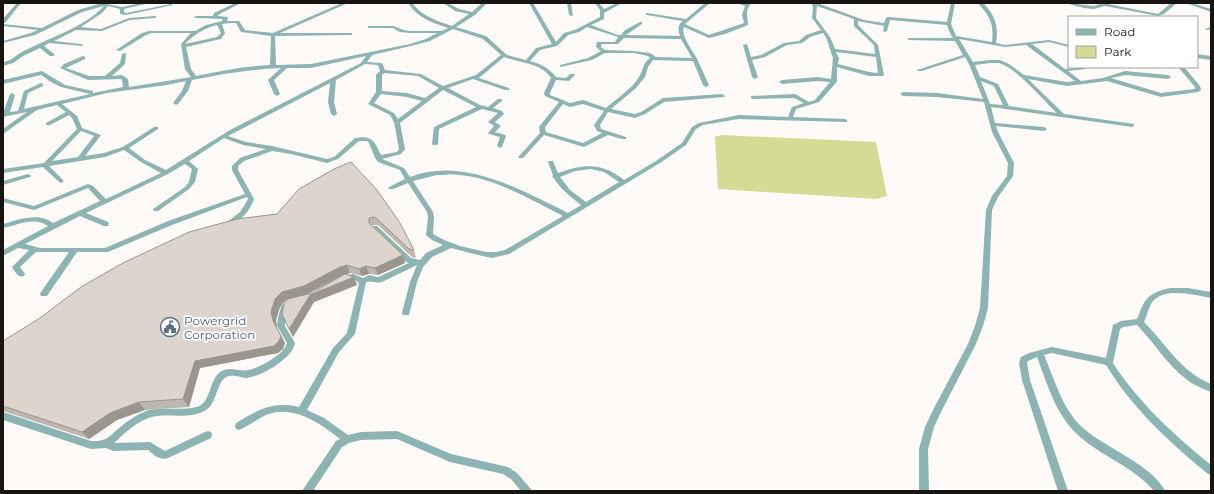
<svg xmlns="http://www.w3.org/2000/svg" width="1214" height="494" viewBox="0 0 1214 494" font-family="Montserrat,sans-serif">
<style>
.green{fill:#d5db95}
.lines{fill:none;stroke-linecap:round;stroke-linejoin:round}
.minor{fill:#8db4b2;fill-rule:evenodd}
.wall{fill:#beb7b0;fill-rule:evenodd}
.shaded-wall{fill:#9b9590}
.building{fill:#ddd5cd;stroke:#9b9590}
.labels{text-anchor:middle;dominant-baseline:central;stroke-width:3.5;stroke-linejoin:round;paint-order:stroke}
.service-label{font-size:12px;fill:#4e5e75;stroke:#fff;text-anchor:start}
</style>
<rect width="100%" height="100%" fill="#fefaf7"/>
<path class="green" d="M721 135 876 142 887 196 876 199 718 189 715 137Z"/>
<g class="lines">
<path class="minor" d="M17 3H21L5 23H3V19Z
M102 3 122 7 141 3H150L124 9V12L126 13 171 4 173 5 126 15 120 14V9L108 6 102 13 81 27 101 29 129 18 155 16 157 17 155 18 130 20 102 31 76 30 54 41 81 44 83 45V46L49 43 44 46 54 54V56H50L40 48 23 56 13 63 3 66V62C11 61 15 56 22 52 48 38 84 28 104 6L82 12 35 35 3 43V41L31 33 38 30 3 26V24L42 28 78 10Z
M235 3H241L218 15V16L228 17 227 21H239L245 30 273 33 342 3H348L280 33H352V35L275 36 276 65 311 64 410 44 426 39 437 33H410L400 32 393 28H368V26H394L403 30 410 31H442L448 28C431 22 418 18 408 3H412C422 16 437 21 452 26L469 14 455 11 443 3H448L459 9 472 12 482 3H487L475 15 456 27 486 36 507 55 526 60 536 48 552 44 529 3H533L556 42 564 33 575 30 600 17V10L595 3H599L604 9 617 3H622L604 13V19L591 25 618 35H621L625 30 640 22H642V24L626 35 680 36C678 30 677 25 683 21L647 15 645 14 647 13 686 19 705 3H710L685 24 709 35 744 23 742 15 745 6 737 3H752C744 10 748 17 748 25L725 34 709 38 684 27C680 36 694 52 698 61 702 69 705 77 709 85L708 86 706 87 703 85 693 61 653 60 648 67 645 77 636 88 611 109 635 114 641 112 663 98 722 94 725 96 724 97 664 102 645 114 635 118 608 112 600 125 601 129 626 137V139H622L608 135 584 147 544 135 523 158H519L518 157 519 156 540 133 539 127 559 102 545 96 544 93 551 78C541 63 520 63 504 57L479 78 509 88V90H505L473 79 448 88 480 105 488 107 498 99H502V101L493 108 502 111 504 114 495 122 501 126 495 132 505 135 506 136 502 147 500 148 497 146 500 137 489 134 488 133 494 126 488 122 498 113 482 109 439 129 438 144 437 145H433L432 144 434 127 476 107 443 90 400 123 405 149 401 154 382 159 404 168 410 177C463 156 521 190 568 213L581 205 571 197 561 188 552 176 553 175 548 162 549 161H553L558 173C584 164 601 162 624 180L656 161 682 143 692 127 699 123 739 115 788 117 792 107 804 103 794 98 753 99 751 98V96L795 94 809 102 815 100 830 82 818 81 782 84 779 82 782 80 818 77 831 79 833 58 826 37 823 33 810 37 802 43 787 45 765 57 752 60 758 77 755 79 752 77 743 45 747 44 751 57 761 55 784 43 799 41 806 35 821 30 812 18 813 7 811 3H817L864 20 884 23 886 18 888 17 947 22 951 3H955L951 24 956 36 992 42C994 23 990 17 978 3H983C995 15 999 26 996 43L1005 45 1049 40 1069 45V47L1049 42 1032 44 1065 69 1088 67 1085 69 1068 71 1081 81 1103 78 1125 71 1168 75 1171 77 1168 79 1125 75 1111 78 1161 93 1195 89V87L1178 67H1184L1200 86 1201 90 1198 92 1161 97 1107 81 1067 86 1028 79 1064 114 1134 124V126L1132 127 991 107 995 123 1044 127 1047 129 1044 131 996 126 998 132 1014 163 1013 176 998 197 992 210 988 308 983 326 976 344 941 412 934 427 928 449 929 491H919V449L925 427 934 408 968 344 975 326 980 308 986 210 992 196 1007 176 1008 163 992 132 984 102 937 97 903 96 900 94 903 92 937 93 983 99 969 64 965 57 922 71H918L917 70 963 55 955 41 909 40 907 39 909 38H953L950 33 947 25 890 20 887 31 885 32 883 31 884 26 858 21V25L878 45 884 75 883 76H869L837 67V81L835 84 819 102 796 109 793 117 845 119 847 120V122L739 119 703 125 696 129 686 145 660 163 509 254 492 258 478 255 451 248 432 257 423 267 417 282 409 315H403L402 313 410 282 417 265 382 282C376 284 372 280 366 282L355 334 339 352 307 410 324 418 348 435 361 432 397 431 451 454 508 467 517 473 530 488 532 491H521L511 479 503 474 450 462 397 439 361 440 349 443 342 447 313 491H302L336 441 340 439C320 423 293 404 266 415 257 419 249 426 239 430L236 429 235 426 236 423C257 410 273 401 299 407L333 348 347 333 359 283 355 280H342L341 278 342 276 353 274 363 278 369 275 378 277 409 263 406 262 373 230 372 228 373 226H377L411 258 420 260 426 253 443 245 432 240 426 235 428 217 427 212 408 183 393 189H389L388 188 389 187 405 179 400 170 378 162 375 158 369 143 367 141H359L338 159 327 163 291 154 272 151 244 161 238 166V170L254 199C250 211 241 221 229 225L226 223 240 212 244 206 248 199 247 197 172 225 108 252H77L47 296H41L40 294 41 292 69 252H36L20 267 25 274 24 276C18 278 15 272 12 267L29 250 18 248 3 256V250L48 226C35 216 17 225 3 228V224C20 219 38 212 53 223L100 201 88 188 34 210 3 202V198L34 206 88 184 93 186 106 199 161 173 141 162 124 150 105 157 49 166 64 181 61 183 59 182 43 167 3 173V169L44 163 77 129 72 118 69 115 50 125H46V123L66 112 57 105 37 110 3 134V129L27 112 3 117V113L10 94 12 93 15 95 10 112 18 111 24 91 41 83 43 84V86L28 93 24 109 90 94 61 87 51 82 41 75 3 84V80L42 71 65 85 93 91V93L123 87 122 80 121 79 88 80 60 68 64 64 83 56 85 57V59L66 68 89 76H105L120 63 122 54 124 53 126 54 125 64 112 76 122 75 128 79 129 87 167 81 191 77 185 69 181 44 191 33H151L146 35 120 51 116 50 142 33 149 31H195L206 25 222 21 223 19 196 18 194 17 196 16H213L214 13ZM817 6 854 19V26L874 45 875 54 835 49 830 37 816 18ZM230 23H236L241 32 271 36 270 65C245 66 220 71 196 76L191 69 186 47 221 39 225 33 222 24ZM217 25 221 33 217 37 185 44C194 34 205 28 217 25ZM587 27 618 37 615 42H597L596 47 601 51 588 58 560 65V67L592 60 605 53H634L648 56 650 58C642 64 644 69 639 77 633 88 616 99 606 108L583 100 570 103 550 95V93L556 80 569 81 575 75 574 74H570L566 78 556 77C549 68 541 64 530 61L540 50 557 46 568 35 579 32ZM453 29 483 39 501 55 476 75 443 86 421 74 385 70 382 63 367 62 372 55 411 46 430 41ZM624 38 681 39 692 58 656 57 650 53 634 51 605 50 601 47V44H618ZM959 39 1005 47 1026 45 1075 81 1067 82 1024 75 1009 64 1000 60H990L973 62ZM836 52 876 57 878 73 869 72 838 64 839 58ZM366 56 361 63 230 130 166 170 145 160 129 148 158 129V127H154L123 147 104 153 85 156 101 135 82 128 77 116 62 104 107 93 167 85 186 81 182 91 173 103 176 105 178 104 188 91 192 80C222 74 251 69 281 68L268 80 274 94 277 96 280 94 274 80 287 68H311ZM990 63C993 63 996 63 999 63 1018 69 1042 99 1057 113L1009 106 998 84 980 77 975 65ZM365 64 378 65 380 71 376 75V92L368 104 390 115 394 122 399 149 397 152 381 155C374 141 373 135 355 138L334 157 327 159 272 146 246 142 228 136 330 83 328 102 331 114 334 116 336 115 337 114 334 102 336 80ZM384 73 418 76 439 88 425 98 407 93 382 91V75ZM981 81 994 86 1003 105 990 104ZM381 94 407 97 422 101 398 119 394 113 374 103ZM563 104 570 107 583 104 604 111 594 125 597 131 602 133 583 143 546 132 545 127ZM81 131 94 136 78 157 52 161ZM224 138 243 145 266 149 240 158 232 166V170L245 194 168 221 105 248H40L25 244 80 216 104 226H108L109 224 108 222 86 213 168 174 185 164 192 169 189 182 185 187 153 209 154 211H158L189 189 195 182 198 169 189 161ZM591 169 604 172 619 182 586 202 570 190 560 177 575 171ZM437 175C445 175 452 174 459 175 496 178 530 200 563 216L505 250 496 252H486L460 246 444 240 433 234 434 217 433 212 413 181Z
M567 3H571L573 16 569 15Z
M1068 3 1094 6 1103 3H1108V4L1158 14 1171 3H1177L1164 14 1158 16 1105 6 1094 9 1084 8 1072 5Z
M1186 3H1192L1211 9V12Z
M1211 27V29L1207 30 1205 29Z
M1197 54 1211 56V60L1197 58Z
M28 174 30 175 31 176 30 177 3 185V181Z
M1171 288H1188L1211 292V298C1194 295 1162 286 1151 304 1148 309 1147 316 1144 322 1166 344 1181 372 1211 384V392C1202 388 1193 385 1186 379 1167 365 1154 342 1137 325L1123 327 1120 329 1113 363C1139 403 1174 435 1211 465V475L1208 474C1168 441 1133 409 1106 365L1052 353 1044 355C1055 380 1062 409 1083 428 1104 447 1154 466 1165 491H1154C1132 465 1099 456 1076 433 1055 413 1047 383 1037 357L1028 361 1027 363 1030 380 1068 491H1058L1022 380 1019 363 1021 357 1029 353 1052 347 1106 358 1113 325 1121 321 1137 319C1139 315 1140 311 1142 307 1147 294 1159 290 1171 288Z
M285 304 288 305 289 307 285 318V326L295 343C293 358 262 376 247 378 241 378 235 374 229 376 216 379 218 403 206 410 191 420 169 413 152 417 137 421 125 433 114 443L150 442 165 451 205 432 208 431 211 432 212 435 211 438 168 458C160 461 154 455 148 450L113 451 106 448 91 449 3 420V412L91 441C95 441 100 441 103 440 108 439 114 432 118 429 126 422 136 415 146 411 161 406 190 412 201 405 213 396 209 376 224 370 232 367 240 372 248 370 258 369 285 354 287 343L277 326 278 318 281 307 282 305Z"/>
</g>
<path class="wall" d="M334 169 414 250 416 258 412 257 378 225H372L403 255 405 263 378 275 369 274 362 276 350 273 346 274 354 277 357 285 314 302 293 337 289 329 288 299 286 300 280 307 276 320 277 328 285 343 283 349 278 353 200 368 189 407 145 410 117 420 89 439 3 411V412V341L277 214ZM343 275 312 293 308 294Z"/>
<path class="shaded-wall" d="M403 255 405 263 378 275 375 268Z
M347 265 350 273 343 275 307 294 286 300 280 307 276 320 277 328 285 343 283 349 278 353 200 368 189 407 183 399 195 361 273 321 271 312 275 299 282 292 340 267Z
M366 266 369 274 362 276 359 269Z
M354 277 357 285 314 302 293 337 289 329 310 295Z
M139 402 145 410 117 420 89 439 82 432 110 413Z"/>
<path class="building" d="M351 162 377 190 400 223 414 250 409 249 375 217 369 218V223L403 255 375 268 366 266 359 269 347 265 340 267 304 286 282 292 275 299 271 312 273 321 281 336 279 341 274 346 195 361 183 399 139 402 110 413 82 432 3 406V341L40 318 81 287 123 263 189 232 237 219 277 214 299 189 334 169Z
M345 274 354 277 310 295 289 329 282 314 284 304 288 299 312 293Z"/>
<defs>
<g id="civic-ring" transform="scale(1)"><circle r="9.5" fill="#fff" stroke="#5c6f8a" stroke-width="1.5"/><path d="M-.6-6.5H3V-4.5H.6V-3L4-1V1h2V6H-6V1h2V-1L-.6-3ZM-1.2 2.5V6h2.4V2.5Z" fill="#5c6f8a"/></g>
</defs>
<g fill-rule="evenodd">
<use href="#civic-ring" x="170" y="327"/>
</g>
<g class="labels">
<g class="service-label">
<text x="184" y="320">Powergrid<tspan x="184" dy="14">Corporation</tspan></text>
</g>
</g>
<rect width="1214" height="494" fill="none" stroke="#171412" stroke-width="8"/>
<rect x="1068" y="16" width="130" height="52" fill="#ffffff" stroke="#a2a1a0"/>
<rect x="1076" y="29" width="20" height="6" fill="#8db4b2" stroke="#a2a1a0"/>
<text x="1104" y="36" font-size="12" fill="#171412">Road</text>
<rect x="1076" y="46" width="20" height="12" fill="#d5db95" stroke="#a2a1a0"/>
<text x="1104" y="56" font-size="12" fill="#171412">Park</text>
</svg>
